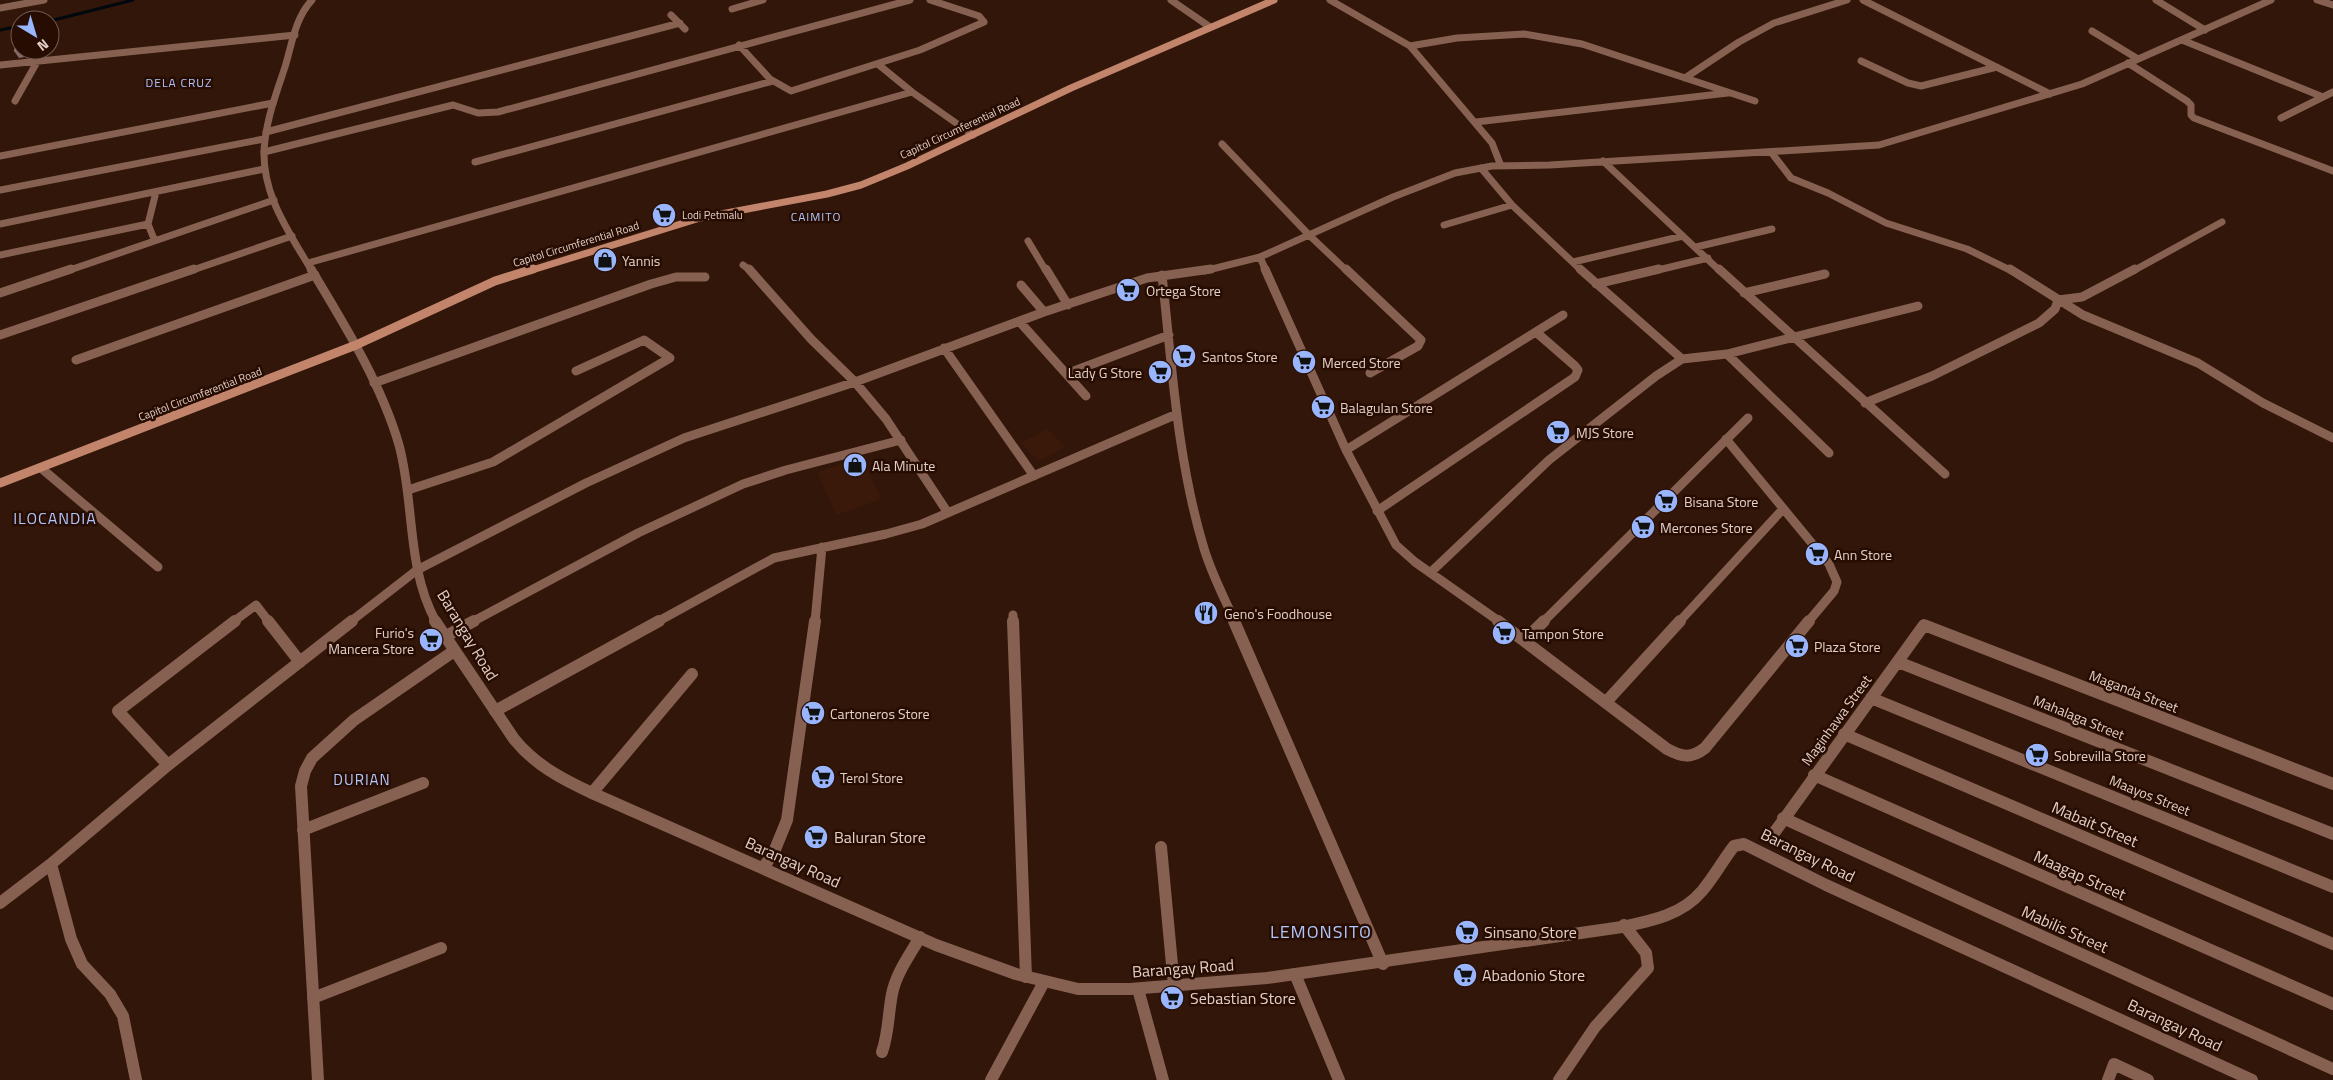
<svg xmlns="http://www.w3.org/2000/svg" width="2333" height="1080" viewBox="0 0 2333 1080" font-family="'Titillium Web',sans-serif">
<style>
.built{fill:#3b190a}
.lines{fill:none;stroke-linecap:round;stroke-linejoin:round}
.stream{stroke:#00080d;stroke-width:3}
.minor-far2{stroke:#866050;stroke-width:7}
.minor-far1{stroke:#866050;stroke-width:9}
.minor{stroke:#866050;stroke-width:12}
.tertiary-far2{stroke:#866050;stroke-width:7}
.tertiary-far1{stroke:#866050;stroke-width:9}
.tertiary{stroke:#866050;stroke-width:12}
.secondary-far1{stroke:#c2856b;stroke-width:7}
.secondary{stroke:#c2856b;stroke-width:9}
.shaded-wall{fill:#846867}
.building{fill:#bd9493;stroke:#846867}
.labels{text-anchor:middle;dominant-baseline:central;stroke-width:5;stroke-linejoin:round;paint-order:stroke}
.far-street-label{font-size:11px;fill:#e3cfc7;stroke:#270c02}
.far-poi-label{font-size:11px;fill:#e3cfc7;stroke:#270c02;text-anchor:start}
.far-neighbourhood-label{font-size:12px;letter-spacing:1px;fill:#b0c6fc;stroke:#270c02}
.poi-label{font-size:14px;fill:#e3cfc7;stroke:#270c02;text-anchor:start}
.street-label{font-size:14px;fill:#e3cfc7;stroke:#270c02}
.neighbourhood-label{font-size:15px;letter-spacing:1px;fill:#b0c6fc;stroke:#270c02}
.quarter-label{font-size:16px;letter-spacing:1px;fill:#b0c6fc;stroke:#270c02}
.near-street-label{font-size:16px;fill:#e3cfc7;stroke:#270c02}
.near-poi-label{font-size:16px;fill:#e3cfc7;stroke:#270c02;text-anchor:start}
.near-neighbourhood-label{font-size:18px;letter-spacing:1px;fill:#b0c6fc;stroke:#270c02}
</style>
<rect width="100%" height="100%" fill="#311609"/>
<path class="built" d="M1047 429 1065 447 1039 461 1020 443Z
M862 457 882 499 836 515 817 472Z"/>
<g class="lines">
<path class="stream" d="M50 21 133 0
M0 30 20 26"/>
<path class="minor-far2" d="M1171 0 1210 27
M1330 0 1410 46 1492 143 1501 166
M1863 0 2050 94
M2156 0 2205 30
M2317 0 2333 5
M0 8 44 0
M732 9 763 0
M671 15 685 29
M2092 31 2138 59
M2182 40 2323 97
M739 45 770 79 791 91 920 50 984 22 979 16 930 0
M1410 46 1457 38 1524 34 1582 44 1755 101
M1861 61 1908 83 1921 86 1997 67
M2128 63 2187 101 2191 105V115L2194 118 2333 171
M0 65 295 35
M879 65 912 92 973 135
M1685 78 1739 42 1774 23 1847 0
M15 101 37 62
M2281 118 2333 92
M1476 122 1728 93
M266 132 680 23
M1222 144 1309 235 1347 271
M264 152 453 105 478 113 498 112 910 0
M1771 152 1791 178 1828 193 1886 223 1967 249 2012 271
M0 156 273 103
M1603 161 1720 271
M475 162 773 81
M1481 168 1512 205 1582 271
M0 190 264 139
M0 224 264 169
M1444 225 1512 205
M154 239 148 224 156 192
M1028 241 1046 271
M1696 247 1772 229
M0 255 148 224
M1260 257 1266 271
M1573 262 1683 236
M308 263 912 92
M743 265 751 271
M67 271 274 200
M190 271 292 236
M1204 271 1260 257 1393 197 1455 173 1492 166 1550 165 1879 145 2082 84 2271 0
M1654 271 1708 258
M2133 271 2222 222"/>
<path class="minor-far1" d="M749 269 811 339 855 382 886 419 948 513
M1046 269 1068 305
M1265 269 1346 450 1396 545 1415 562 1500 622
M1346 269 1421 340 1418 346 1370 373
M1580 269 1682 359
M1719 269 1945 474
M2010 269 2083 315 2198 363 2263 403 2333 438
M1162 275C1172 365 1177 458 1203 545 1210 571 1224 597 1235 622
M1596 284 1659 269
M1021 285 1044 312
M0 293 71 269
M1744 293 1825 274
M2058 300 2082 297 2135 269
M1019 321 1086 396
M0 335 194 269
M944 348 1034 476
M1727 354 1829 453
M76 360 315 275
M1066 374 1169 335
M374 383 651 284 676 277H705
M1865 403 1932 376 2039 323 2055 309 2058 300
M1726 439 1829 564 1837 582 1834 591 1808 622
M1346 450 1563 315
M41 468 158 567
M408 490 493 462 670 358 644 340 576 371
M1377 511 1575 377 1578 370 1575 366 1536 332
M1430 573 1549 460 1656 376 1682 359 1727 354 1918 306
M1013 615V622
M233 622 256 605 269 622
M350 622 417 570 586 483 684 438 855 382 1044 312 1147 278 1211 269
M472 622 638 533 743 484 786 470 901 440
M657 622 774 558 886 534 922 524 1177 414
M815 622 822 547
M1543 622 1748 418
M1679 622 1783 509"/>
<path class="minor" d="M268 621 300 662
M1013 621 1026 977
M1234 621 1383 964
M1498 621 1667 749C1682 757 1691 759 1705 748L1809 621
M446 636 474 621
M1525 640 1544 621
M1898 662 2333 834
M1871 698 2333 887
M1607 701 1680 621
M495 711 659 621
M1844 734 2333 944
M168 765 118 711 235 621
M1814 775 2333 1004
M592 793 692 674
M1783 818 2333 1069
M303 830 423 783
M1774 833 1924 625 2333 784
M1161 847 1174 986
M51 864 71 939 82 964 110 994 123 1016 136 1080
M763 868 774 852 787 820 815 621
M0 903 51 864 168 765 352 621
M1295 974 1339 1080
M1138 989 1163 1080
M313 998 441 948
M882 1052C889 1032 888 1014 892 994 896 973 910 955 920 937
M318 1080 301 786 305 771 312 758 354 720 454 651
M991 1080 1044 982
M1559 1080 1595 1027 1648 968 1646 953 1624 925
M2108 1080 2114 1064 2148 1080"/>
<path class="tertiary-far2" d="M312 271C288 231 258 189 265 140 268 115 277 91 285 67 292 44 295 18 312 0"/>
<path class="tertiary-far1" d="M311 269C344 324 381 383 399 445 415 504 406 567 436 622"/>
<path class="tertiary" d="M435 621 514 739C535 765 562 779 592 793L936 945 1016 974 1078 989H1130L1267 978 1622 927C1651 921 1682 915 1702 891 1714 877 1723 860 1734 846L1744 844 1826 885 2252 1080"/>
<path class="secondary-far1" d="M529 271 700 218 827 194 861 185 907 166 1071 88 1274 0"/>
<path class="secondary" d="M0 483 356 345 495 281 533 269"/>
</g>
<path class="shaded-wall" d="M23 50H39L37 55 19 58 14 51Z"/>
<path class="building" d="M20 36V50H23L14 51Z"/>
<defs>
<g id="supermarket-disc" transform="scale(1.25)"><circle r="9.5" fill="#99b5fd" stroke="#270c02"/><path d="M-6-5.5h2.5l.6 2H6L4.5 2H-2.5L-4.4-4H-6ZM-1.5 3.2a1.3 1.3 0 1 0 .1 0ZM3 3.2a1.3 1.3 0 1 0 .1 0Z" fill="#111"/></g>
<g id="shop-disc" transform="scale(1.25)"><circle r="9.5" fill="#99b5fd" stroke="#270c02"/><path d="M-5-2.5h2.3a2.7 3.5 0 0 1 5.4 0H5L5.5 6h-11ZM-1.5-2.5h3a1.5 2.3 0 0 0-3 0Z" fill="#111"/></g>
<g id="restaurant-disc" transform="scale(1.25)"><circle r="9.5" fill="#99b5fd" stroke="#270c02"/><path d="M-5-6h1v4h1v-4h1v4h1v-4h1v5L-1.5 .5V6h-2V.5L-5-1ZM5-6V6H3V1.5H1.5Q1.5-4 5-6Z" fill="#111"/></g>
</defs>
<g fill-rule="evenodd">
<use href="#supermarket-disc" x="664" y="215"/>
<use href="#shop-disc" x="605" y="260"/>
<use href="#supermarket-disc" x="1128" y="290"/>
<use href="#supermarket-disc" x="1184" y="356"/>
<use href="#supermarket-disc" x="1304" y="362"/>
<use href="#supermarket-disc" x="1160" y="372"/>
<use href="#supermarket-disc" x="1323" y="407"/>
<use href="#supermarket-disc" x="1558" y="432"/>
<use href="#shop-disc" x="855" y="465"/>
<use href="#supermarket-disc" x="1666" y="501"/>
<use href="#supermarket-disc" x="1643" y="527"/>
<use href="#supermarket-disc" x="1817" y="554"/>
<use href="#restaurant-disc" x="1206" y="613"/>
<use href="#supermarket-disc" x="1504" y="633"/>
<use href="#supermarket-disc" x="431" y="640"/>
<use href="#supermarket-disc" x="1797" y="646"/>
<use href="#supermarket-disc" x="813" y="713"/>
<use href="#supermarket-disc" x="2037" y="755"/>
<use href="#supermarket-disc" x="823" y="777"/>
<use href="#supermarket-disc" x="816" y="837"/>
<use href="#supermarket-disc" x="1467" y="932"/>
<use href="#supermarket-disc" x="1465" y="975"/>
<use href="#supermarket-disc" x="1172" y="998"/>
</g>
<g class="labels">
<g class="far-street-label">
<text transform="translate(960 128) rotate(-25)">Capitol Circumferential Road</text>
<text transform="translate(576 244) rotate(-17)">Capitol Circumferential Road</text>
<text transform="translate(200 394) rotate(-21)">Capitol Circumferential Road</text>
</g>
<g class="far-poi-label">
<text x="682" y="215">Lodi Petmalu</text>
</g>
<g class="far-neighbourhood-label">
<text x="179" y="82">DELA CRUZ</text>
<text x="816" y="216">CAIMITO</text>
</g>
<g class="poi-label">
<text x="622" y="260">Yannis</text>
<text x="1146" y="290">Ortega Store</text>
<text x="1202" y="356">Santos Store</text>
<text x="1322" y="362">Merced Store</text>
<text x="1142" y="372" text-anchor="end">Lady G Store</text>
<text x="1340" y="407">Balagulan Store</text>
<text x="1576" y="432">MJS Store</text>
<text x="872" y="465">Ala Minute</text>
<text x="1684" y="501">Bisana Store</text>
<text x="1660" y="527">Mercones Store</text>
<text x="1834" y="554">Ann Store</text>
<text x="1224" y="613">Geno's Foodhouse</text>
<text x="414" y="632" text-anchor="end">Furio's<tspan x="414" dy="16">Mancera Store</tspan></text>
<text x="1522" y="633">Tampon Store</text>
<text x="1814" y="646">Plaza Store</text>
<text x="830" y="713">Cartoneros Store</text>
<text x="2054" y="755">Sobrevilla Store</text>
<text x="840" y="777">Terol Store</text>
</g>
<g class="street-label">
<text transform="translate(2134 691) rotate(21)">Maganda Street</text>
<text transform="translate(2079 717) rotate(22)">Mahalaga Street</text>
<text transform="translate(1836 720) rotate(-54)">Maginhawa Street</text>
<text transform="translate(2150 795) rotate(22)">Maayos Street</text>
</g>
<g class="neighbourhood-label">
<text x="362" y="779">DURIAN</text>
</g>
<g class="quarter-label">
<text x="55" y="518">ILOCANDIA</text>
</g>
<g class="near-street-label">
<text transform="translate(468 635) rotate(59)">Barangay Road</text>
<text transform="translate(2095 824) rotate(23)">Mabait Street</text>
<text transform="translate(1808 855) rotate(26)">Barangay Road</text>
<text transform="translate(793 862) rotate(24)">Barangay Road</text>
<text transform="translate(2080 875) rotate(24)">Maagap Street</text>
<text transform="translate(2065 929) rotate(24)">Mabilis Street</text>
<text transform="translate(1183 968) rotate(-4)">Barangay Road</text>
<text transform="translate(2175 1025) rotate(25)">Barangay Road</text>
</g>
<g class="near-poi-label">
<text x="834" y="837">Baluran Store</text>
<text x="1484" y="932">Sinsano Store</text>
<text x="1482" y="975">Abadonio Store</text>
<text x="1190" y="998">Sebastian Store</text>
</g>
<g class="near-neighbourhood-label">
<text x="1321" y="931">LEMONSITO</text>
</g>
</g>
<g transform="translate(35 35) rotate(142)"><circle r="24" fill="#270c02" stroke="#725a51"/>
<path d="M0-4L9 19L0 12L-9 19Z" fill="#99b5fd"/>
<text y="-8" font-size="14" font-weight="bold" text-anchor="middle" fill="#e3cfc7">N</text>
</g>
</svg>
